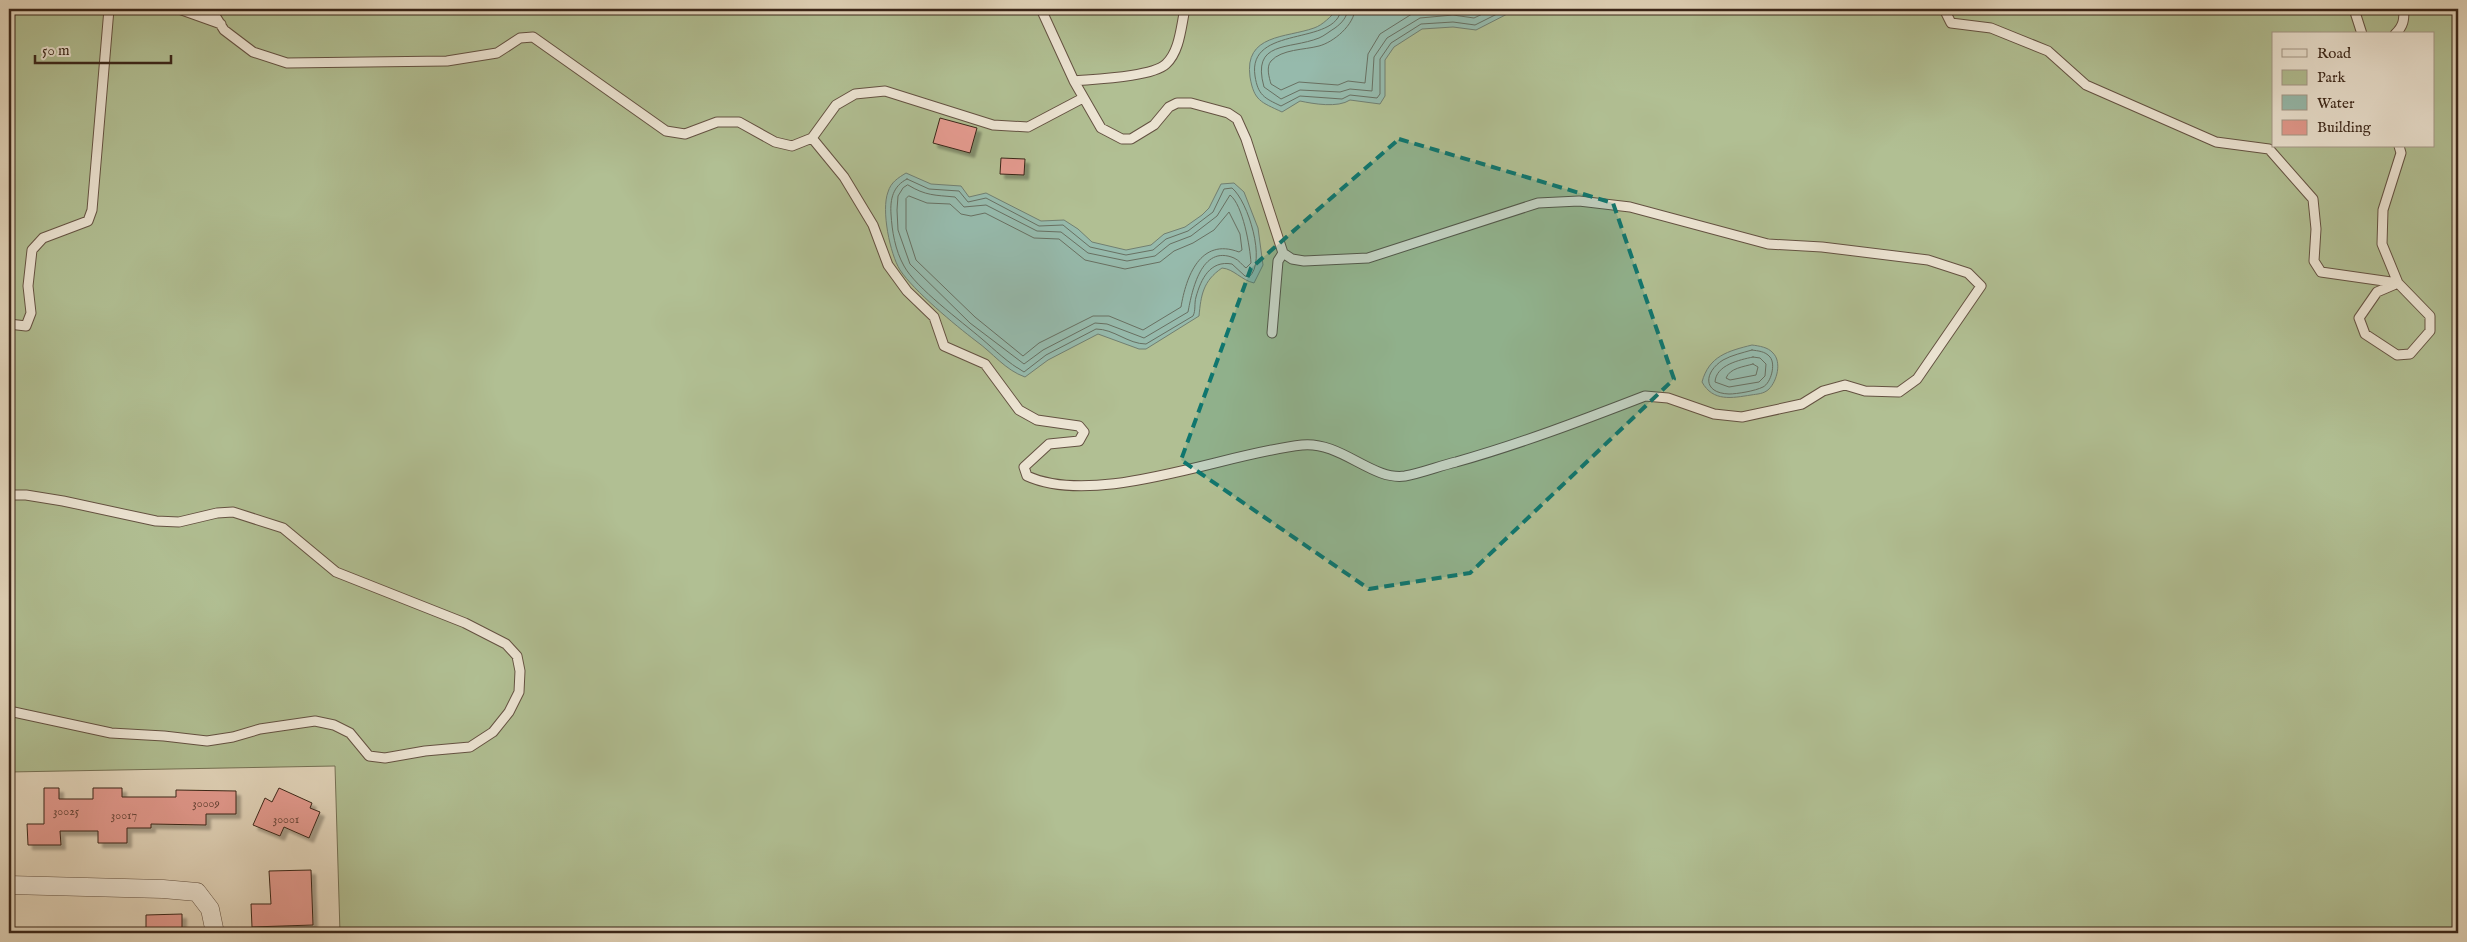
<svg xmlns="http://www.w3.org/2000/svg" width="2467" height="942" viewBox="0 0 2467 942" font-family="'IM FELL English',serif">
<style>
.green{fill:#b1bf93;stroke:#767256;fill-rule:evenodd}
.water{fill:#96baac;stroke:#717f71}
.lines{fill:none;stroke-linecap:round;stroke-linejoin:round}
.shore{stroke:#687062;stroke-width:1}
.building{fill:#e59b90;stroke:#3a2619;filter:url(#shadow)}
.service-casing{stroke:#645242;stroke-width:11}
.minor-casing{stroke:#645242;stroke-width:19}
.service{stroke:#ede5d4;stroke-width:9}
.minor{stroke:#ede5d4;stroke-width:18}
.marked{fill:#0f766e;fill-opacity:0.2;stroke:#0f766e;stroke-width:4;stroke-dasharray:10 6;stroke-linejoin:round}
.labels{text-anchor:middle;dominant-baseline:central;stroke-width:4;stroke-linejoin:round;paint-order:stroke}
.number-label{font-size:12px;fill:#654337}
</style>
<defs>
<filter id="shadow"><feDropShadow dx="4.5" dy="4.5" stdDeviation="1" flood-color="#0004"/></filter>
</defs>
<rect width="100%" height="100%" fill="#e4d7bd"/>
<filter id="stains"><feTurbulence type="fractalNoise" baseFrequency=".004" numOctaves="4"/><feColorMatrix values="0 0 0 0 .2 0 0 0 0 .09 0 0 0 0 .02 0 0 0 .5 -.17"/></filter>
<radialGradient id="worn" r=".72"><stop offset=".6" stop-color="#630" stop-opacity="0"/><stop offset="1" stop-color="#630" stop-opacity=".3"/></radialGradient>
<path class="green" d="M9 9H2458V933H340L335 766 9 772ZM2273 34H2433V146H2273Z"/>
<path class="water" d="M1338 9H1517L1476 30 1453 27 1422 29 1394 47 1385 60V96L1380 104 1350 100C1338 108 1314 104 1300 101L1282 112C1261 102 1254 101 1250 77 1244 34 1286 38 1314 28 1323 25 1331 16 1338 9Z
M906 173 931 184 961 186 969 197 986 193 1041 221 1064 220 1078 229 1092 242 1126 250 1151 245 1164 234 1185 227 1202 215 1209 208 1221 184 1234 183 1244 192 1258 228 1263 265 1254 283C1241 280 1234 269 1222 268 1203 281 1201 295 1199 316L1146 349H1139L1098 334 1048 360 1025 377C1005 370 993 353 976 341 955 325 914 291 900 270 890 254 881 210 888 192 891 182 898 178 906 173Z
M1752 345C1759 346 1768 347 1773 353 1782 362 1777 381 1769 389 1764 394 1757 394 1751 395 1732 398 1713 402 1702 382 1709 356 1728 351 1752 345Z"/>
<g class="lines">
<path class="shore" d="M1341 9C1337 47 1247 24 1255 76 1258 95 1264 98 1281 106L1300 96 1342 99 1350 95 1377 98 1380 94V59L1391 43 1421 24 1453 22 1475 25 1507 9
M1348 9C1347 17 1342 23 1335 28 1330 31 1324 36 1319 38 1289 50 1251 40 1264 87L1281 99 1300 90 1340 92 1350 89 1372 91 1374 57 1387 38 1420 18 1453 15 1474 18 1493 9
M1355 9C1354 25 1334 42 1319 46 1304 50 1282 49 1271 61 1266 67 1269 77 1271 84L1281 90 1299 82 1338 85 1348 81 1365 83 1368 54 1380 34 1415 12 1440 9
M907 179 929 189 959 191 968 202 986 198 1039 226 1063 225 1090 247 1126 255 1153 250 1166 239 1188 231 1213 212 1224 189 1232 188C1248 201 1267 262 1249 277L1245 276 1232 264C1210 260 1201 279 1196 297 1194 304 1196 310 1193 316L1146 344C1128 344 1114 329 1096 329L1046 355 1024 372C1008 363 995 350 982 339 961 321 916 288 904 266 895 250 892 231 891 214 890 199 893 186 907 179Z
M908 185C926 196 935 195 955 197L964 207 986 205 1037 231 1061 232 1088 253 1127 261 1155 256 1170 244 1191 236 1217 216 1230 195C1243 205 1250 247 1251 263L1246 268C1242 265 1239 260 1234 258 1201 244 1192 291 1188 312L1144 338 1107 324 1095 323 1043 350 1024 364 970 323 910 264 898 230 897 210 898 196 903 188Z
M909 196 927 203 950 204 961 214 971 216 985 213 1034 238 1059 239 1085 260 1125 269 1160 262 1174 251 1193 243 1214 230 1229 212 1240 234 1242 250 1239 252C1200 237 1186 277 1181 307L1143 330 1109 316H1093L1039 343 1023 356 975 317 916 260 906 229V199Z
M1752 350C1758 351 1765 351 1770 357 1776 364 1771 383 1763 387 1755 391 1737 394 1729 394 1702 393 1704 372 1723 360 1732 355 1742 353 1752 350Z
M1753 357 1760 358 1766 364 1765 376 1759 382 1729 387 1715 382C1716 365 1739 360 1753 357Z
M1753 364 1758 367 1756 375 1730 380 1726 378C1730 368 1743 367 1753 364Z"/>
</g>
<path class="building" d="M940 118 977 128 970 153 933 143Z
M1001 158 1025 159 1024 175 1000 174Z
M44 788H59V799H93V788H122V797H176V790L236 791V814H206V825L151 824V828H127V843H98V831H60L61 845H28L27 824H44Z
M279 788 312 803 310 808 320 812 309 838 284 827 280 836 253 825 265 798 272 802Z
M311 870 313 925 252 927 251 904H271L269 871Z
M182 914V933H146V915Z"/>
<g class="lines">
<g class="service-casing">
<path id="service" d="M179 9 221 24
M211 9 224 30 253 52 287 63 447 61 497 53 520 38 533 37 666 131 685 134 717 122H739L775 142 792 146 812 138 836 105 855 94 885 91 993 125 1028 127 1083 98
M1944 9 1951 23 1991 28 2048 51 2086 85 2216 142 2269 149 2313 199 2316 229 2314 261 2321 272 2398 283
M2354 9 2362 34
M2395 34C2404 26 2404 19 2404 9
M1074 81C1095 79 1152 77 1166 64 1180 51 1181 26 1185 9
M812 138 844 177 873 225 888 265 907 291 934 317 944 346 985 364 1019 410 1037 420 1079 426 1084 432 1079 441 1049 444 1024 467 1027 476C1097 508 1225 453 1302 445 1341 441 1372 481 1405 476 1422 473 1439 466 1456 462 1520 444 1583 420 1645 396L1668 398 1714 414 1742 417 1802 404 1823 391 1845 385 1865 391 1899 392 1917 379 1981 286 1968 273 1928 260 1822 247 1768 244 1630 207 1579 201 1538 203 1368 258 1304 261 1292 259 1283 253 1246 139 1237 119 1228 113 1191 103H1177L1169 107 1154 125 1131 139H1122L1101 128 1074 81 1041 9
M2398 283 2377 292 2359 318 2365 334 2397 355 2410 354 2430 331V316L2398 283 2382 244 2383 210 2401 153 2399 146
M9 324 26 326 31 313 28 286 32 250 43 238 88 221 92 210 109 9
M1272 333 1278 261 1283 253
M9 495H26L63 501 156 521 179 522 217 513 233 512 283 528 336 572 465 623 506 644 517 656 520 671 519 692 509 712 493 732 470 747 425 751 385 758 369 756 350 733 334 725 315 721 260 729 233 737 207 741 164 736 111 733 9 711"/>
</g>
<g class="minor-casing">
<path id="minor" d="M9 885 163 889 197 892 210 909 215 933"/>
</g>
<use href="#service" class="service"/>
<use href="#minor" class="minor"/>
</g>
<path class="marked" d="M1399 139 1613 203 1674 379 1470 573 1369 589 1181 460 1251 268Z"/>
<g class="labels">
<g class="number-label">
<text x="206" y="803">30009</text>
<text x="66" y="811">30025</text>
<text x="124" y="815">30017</text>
<text x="286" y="819">30001</text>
</g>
</g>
<rect width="2467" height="942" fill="none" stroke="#e4d7bd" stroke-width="30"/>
<rect x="10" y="10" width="2447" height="922" fill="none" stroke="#3a2619" stroke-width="2.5"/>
<rect x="15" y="15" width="2437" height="912" fill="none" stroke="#3a2619"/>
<rect x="2272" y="32" width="162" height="115" fill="#ede5d4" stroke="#a59989"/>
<rect x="2282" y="49" width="25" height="8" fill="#ede5d4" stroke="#a59989"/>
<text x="2317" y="58" font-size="15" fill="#3a2619">Road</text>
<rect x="2282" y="70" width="25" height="15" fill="#b1bf93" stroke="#a59989"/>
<text x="2317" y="82" font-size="15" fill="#3a2619">Park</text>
<rect x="2282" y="95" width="25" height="15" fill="#96baac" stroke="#a59989"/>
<text x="2317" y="108" font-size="15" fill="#3a2619">Water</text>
<rect x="2282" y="120" width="25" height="15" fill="#e59b90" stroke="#a59989"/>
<text x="2317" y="132" font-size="15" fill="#3a2619">Building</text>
<path d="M35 55v8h136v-8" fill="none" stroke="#3a2619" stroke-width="2.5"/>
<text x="42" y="55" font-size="15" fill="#3a2619" stroke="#ede5d4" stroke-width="4" paint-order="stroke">50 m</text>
<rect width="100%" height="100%" filter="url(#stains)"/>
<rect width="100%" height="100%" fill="url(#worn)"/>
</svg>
